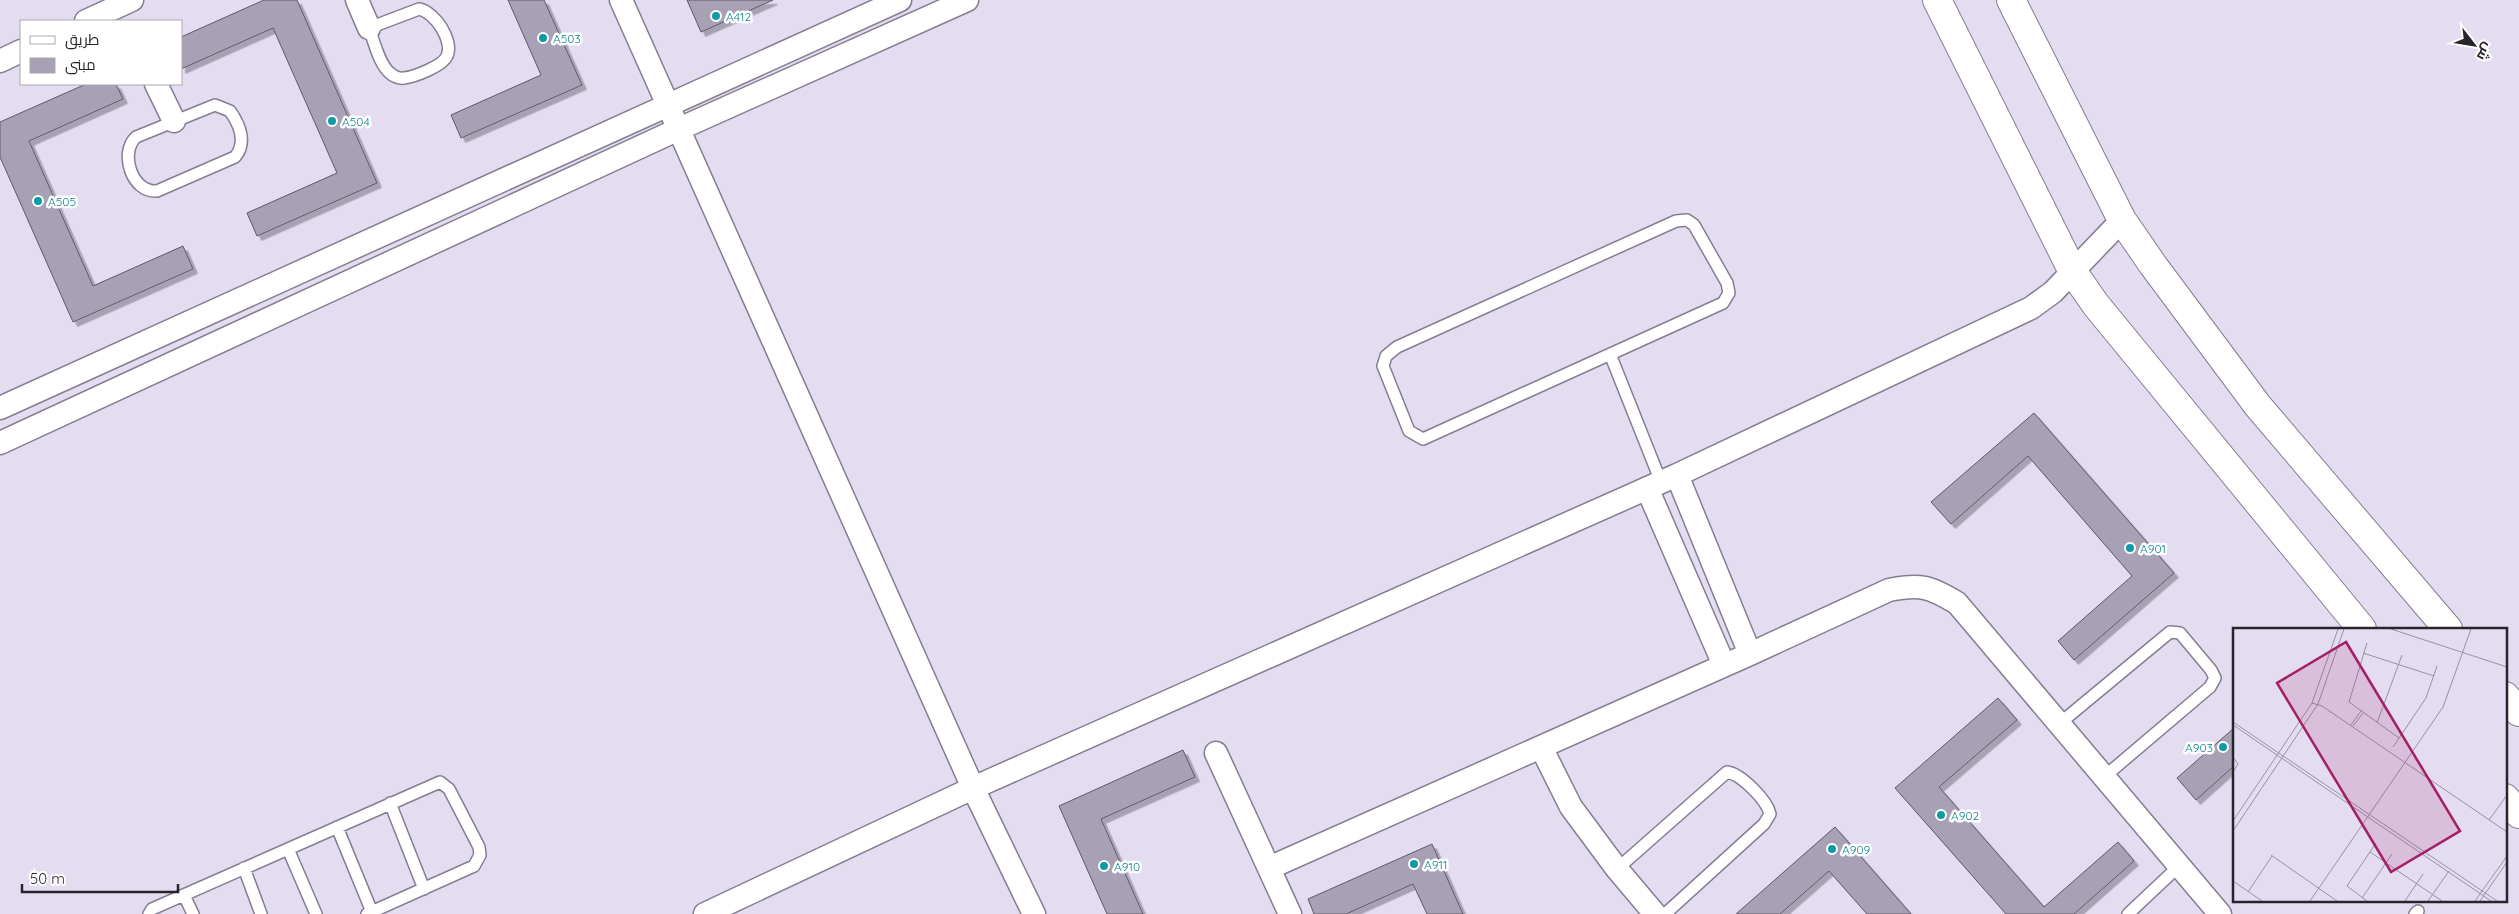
<svg xmlns="http://www.w3.org/2000/svg" width="2519" height="914" viewBox="0 0 2519 914" font-family="Quicksand,Cairo,sans-serif">
<style>
.building{fill:#a8a0b4;stroke:#60586a;filter:url(#shadow)}
.lines{fill:none;stroke-linecap:round;stroke-linejoin:round}
.service-casing{stroke:#857d90;stroke-width:14}
.minor-casing{stroke:#857d90;stroke-width:25}
.tertiary-casing{stroke:#857d90;stroke-width:30}
.service{stroke:#fff;stroke-width:11}
.minor{stroke:#fff;stroke-width:22}
.tertiary{stroke:#fff;stroke-width:28}
.culture-dot{fill:#0f9aa8;stroke:#fff;stroke-width:2}
.labels{text-anchor:middle;dominant-baseline:central;stroke-width:5;stroke-linejoin:round;paint-order:stroke}
.culture-label{font-size:12px;fill:#0d838f;stroke:#fff;text-anchor:start}
.inset-road{fill:none;stroke:#9892a2;stroke-width:1}
.view{fill:#a41e68;fill-opacity:0.15;stroke:#a41e68;stroke-width:2.5}
.inset-edge{fill:none;stroke:#27242c;stroke-width:2.5}
</style>
<defs>
<filter id="shadow"><feDropShadow dx="4.5" dy="4.5" stdDeviation="0" flood-color="#0004"/></filter>
</defs>
<rect width="100%" height="100%" fill="#e4dcf1"/>
<path class="building" d="M264 0H297L377 183 257 236 247 213 337 173 273 28 181 69V37Z
M508 0H544L582 85 461 138 451 115 541 75Z
M687 0H773L701 32Z
M86 84H116L123 99 29 141 93 286 183 246 193 269 73 322 0 157V122Z
M2034 413 2174 573 2074 660 2058 641 2132 576 2028 456 1951 524 1931 502Z
M1998 698 2017 720 1939 787 2044 907 2118 842 2134 861 2074 914H2006L1895 788Z
M2234 728V766L2196 800 2177 778Z
M1183 750 1195 777 1101 819 1143 914H1107L1059 806Z
M1835 827 1911 914H1867L1829 871 1780 914H1736Z
M1432 844 1463 914H1427L1413 884 1346 914H1314L1308 899Z"/>
<g class="lines">
<g class="service-casing">
<path id="service" d="M419 9C435 12 454 41 447 56 443 66 414 77 404 78 399 79 393 76 390 73 379 64 374 41 369 28Z
M215 105 230 111C240 125 247 143 235 157L157 191C132 193 119 153 136 137Z
M1687 220 1694 225 1727 283 1729 293 1723 303 1423 439 1409 431 1383 366 1386 356 1397 347 1676 221Z
M1610 354 1661 482
M2059 724 2170 632 2180 633 2211 670 2215 678 2210 687 2104 777
M390 803 424 889
M337 827 372 912
M288 849 316 914
M244 868 261 914
M1617 869 1727 772C1741 774 1767 800 1770 814L1764 824 1665 914
M184 895 193 914
M149 914 152 909 440 782 449 789 479 847 480 855 474 866 367 914
M2128 914 2179 866
M2415 914 2418 911"/>
</g>
<g class="minor-casing">
<path id="minor" d="M357 0 369 28
M621 0 973 788 1034 914
M86 21 132 0
M0 61 21 51
M156 84 174 121
M0 408 900 0
M0 443 679 129 967 0
M1677 475 1750 654
M1647 488 1724 665
M1541 747 1571 807 1617 869 1655 914
M1216 753 1290 914
M1269 868 1750 654 1889 590C1920 584 1929 586 1957 603L2220 914
M705 914 973 788 1677 475 2031 308 2053 292 2122 220"/>
</g>
<g class="tertiary-casing">
<path id="tertiary" d="M1937 0 2073 272 2096 305 2362 629
M2011 0 2122 220 2153 265 2258 406 2448 629
M2505 696 2519 712
M2505 798 2519 814"/>
</g>
<use href="#service" class="service"/>
<use href="#minor" class="minor"/>
<use href="#tertiary" class="tertiary"/>
</g>
<g class="culture-dot">
<circle cx="716" cy="16" r="5"/>
<circle cx="543" cy="38" r="5"/>
<circle cx="332" cy="121" r="5"/>
<circle cx="38" cy="201" r="5"/>
<circle cx="2130" cy="548" r="5"/>
<circle cx="2223" cy="747" r="5"/>
<circle cx="1941" cy="815" r="5"/>
<circle cx="1832" cy="849" r="5"/>
<circle cx="1414" cy="864" r="5"/>
<circle cx="1104" cy="866" r="5"/>
</g>
<g class="labels">
<g class="culture-label">
<text x="726" y="16">A412</text>
<text x="553" y="38">A503</text>
<text x="342" y="121">A504</text>
<text x="48" y="201">A505</text>
<text x="2140" y="548">A901</text>
<text x="2213" y="747" text-anchor="end">A903</text>
<text x="1951" y="815">A902</text>
<text x="1842" y="849">A909</text>
<text x="1424" y="864">A911</text>
<text x="1114" y="866">A910</text>
</g>
</g>
<g transform="translate(2233 628)">
<rect width="274" height="274" fill="#e4dcf1"/>
<path class="inset-road" d="M158 1 274 39M134 15 116 74 166 110M130 25 201 48M79 75 89 78 274 204M0 94 264 273M144 95 169 27M0 97 258 273M118 97 128 83M120 98 130 85M160 119 193 70 204 38M0 129 5 136 0 144M256 192 274 167M0 193 79 75 105 1M0 203 85 76 111 1M137 224 209 273M38 227 104 273M0 253 29 273M15 264 39 228M129 270 159 226M77 273 210 79 238 1M134 273 114 258 143 215M172 273 190 246M195 273 216 243M242 273 274 228M247 273 274 234"/>
<path class="view" d="M113 14 227 203 158 244 44 55Z"/>
<rect width="274" height="274" class="inset-edge"/>
</g>
<rect x="20" y="20" width="162" height="65" fill="#ffffff" stroke="#a9a7ab"/>
<rect x="30" y="36" width="25" height="8" fill="#ffffff" stroke="#a9a7ab"/>
<text x="65" y="45" font-size="15" fill="#27242c">طريق</text>
<rect x="30" y="58" width="25" height="15" fill="#a8a0b4" stroke="#a9a7ab"/>
<text x="65" y="70" font-size="15" fill="#27242c">مبنى</text>
<g transform="translate(2474 45) rotate(121)" stroke="#ffffff" stroke-width="4" paint-order="stroke">
<path d="M0-4L9 19L0 12L-9 19Z" fill="#27242c"/>
<text y="-8" font-size="14" font-weight="bold" text-anchor="middle" fill="#27242c">ش</text>
</g>
<path d="M22 884v8h156v-8" fill="none" stroke="#27242c" stroke-width="2.5"/>
<text x="30" y="884" font-size="15" fill="#27242c" stroke="#ffffff" stroke-width="4" paint-order="stroke">50 m</text>
</svg>
